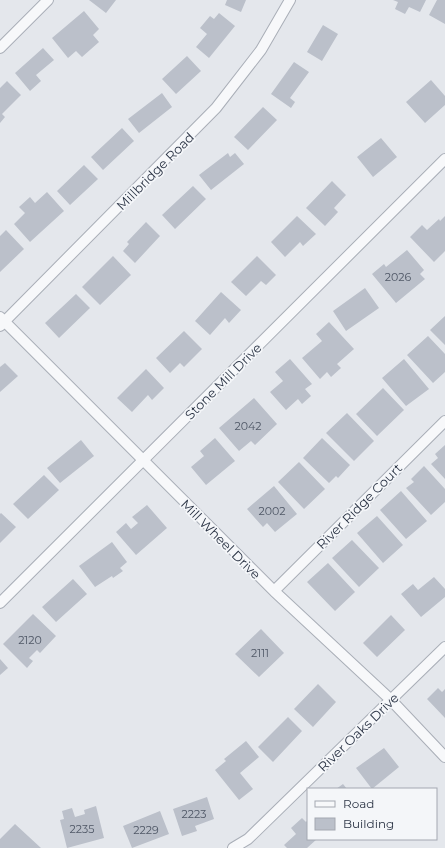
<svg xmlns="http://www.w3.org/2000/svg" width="445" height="848" viewBox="0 0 445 848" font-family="Montserrat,sans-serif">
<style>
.building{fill:#bbc0ca}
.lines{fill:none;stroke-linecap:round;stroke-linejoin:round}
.minor-casing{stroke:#a9aeb7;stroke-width:12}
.minor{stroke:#f7f8fa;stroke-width:10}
.labels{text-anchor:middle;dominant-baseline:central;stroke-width:3.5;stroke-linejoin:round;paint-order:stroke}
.number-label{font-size:11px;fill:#4f5766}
.street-label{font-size:13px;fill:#2b3445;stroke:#f4f6f9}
</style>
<rect width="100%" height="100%" fill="#e4e7ec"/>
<path class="building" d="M89 0H116L106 13Z
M227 0H246L241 12 225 5Z
M393 0H426L420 12 409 7 405 14 395 9 398 2Z
M437 0H445V24L429 15Z
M84 11 99 29 93 35 99 42 82 57 76 51 68 58 52 38Z
M219 13 235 26 209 58 196 47 207 34 200 28 210 16 214 19Z
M323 25 338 34 322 61 307 52Z
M43 48 54 60 36 75 41 81 30 91 15 73Z
M187 56 201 71 176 94 162 79Z
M294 62 309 72 290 98 295 102 291 108 271 94Z
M431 80 445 96V105L425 123 406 102Z
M7 81 21 95 2 114 5 117 0 123V88Z
M162 93 172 107 139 133 128 119Z
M263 107 277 120 248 150 234 137Z
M122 128 134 141 103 170 91 157Z
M381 138 397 157 373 177 357 157Z
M228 153 230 157 235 153 244 164 211 190 199 175Z
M84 165 98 179 70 205 57 191Z
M332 181 346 195 334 208 338 212 325 226 306 208Z
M193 186 206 199 175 229 162 215Z
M47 192 64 211 30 242 14 224 25 213 19 207 30 197 35 203Z
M297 216 316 234 303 246 300 242 285 257 271 242Z
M445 216V251L434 262 410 237 422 225 427 230 439 219 440 221Z
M146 222 160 236 135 263 123 251 129 244 127 242Z
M6 230 24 249 0 272V236Z
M407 250 424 270 420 274 425 279 396 303 372 274 384 264 386 267Z
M113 256 131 275 100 305 82 287Z
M257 256 276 275 266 285 261 281 246 296 231 282Z
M365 288 379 308 346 331 333 311Z
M221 292 241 310 229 323 225 318 210 335 195 321Z
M76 294 90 308 59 338 45 323Z
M445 316V345L430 330Z
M329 322 354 349 337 364 341 368 331 377 327 372 320 379 302 358 322 341 316 334Z
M184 331 202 349 184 367 180 363 170 373 156 358Z
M428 336 445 354V372L433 383 407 355Z
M290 359 312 384 305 389 311 396 302 404 298 399 286 410 270 392 283 381 275 372Z
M404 359 429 389 406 406 382 378Z
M5 363 18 376 0 392V367Z
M146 369 164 388 152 400 148 395 132 412 117 398Z
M383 388 404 410 377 436 356 414Z
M254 398 277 424 255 445 251 441 239 451 219 428Z
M347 413 374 441 354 461 326 433Z
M215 438 235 461 206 485 191 467 204 456 200 451Z
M322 438 350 465 338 478 336 476 329 483 303 458Z
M81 440 94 456 60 483 47 468Z
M445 445V479L431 464 438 458 435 454Z
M299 462 325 489 304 509 278 482Z
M424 466 445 489V502L431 515 406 488 414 482 411 479Z
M44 475 59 490 28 519 13 504Z
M274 486 297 514 275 532 267 523 263 527 247 509Z
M401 491 427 521 406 539 380 510Z
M147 505 167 528 136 555 116 532 126 523 131 529 138 523 132 517Z
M1 513 16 527 0 543V514Z
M377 516 403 545 383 563 357 533Z
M352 540 379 568 359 587 332 558Z
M112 542 127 562 120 568 123 571 113 578 112 576 95 587 79 566Z
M328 563 355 592 335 611 307 582Z
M434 577 445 589V597L421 617 401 594 413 584 418 590Z
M73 579 87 594 56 622 42 607Z
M33 614 56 636 40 653 37 650 29 658 33 661 27 668 3 644Z
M391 615 405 630 377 657 363 643Z
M261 629 284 653 259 677 235 654Z
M0 659 8 668 0 675Z
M318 684 336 702 313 727 294 709Z
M438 688 442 692 445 689V718L427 699Z
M288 717 302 731 273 762 258 747Z
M246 741 259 757 240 773 253 789 239 800 215 770 226 761 224 759Z
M384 748 399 767 372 789 356 768Z
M343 784 347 789H336Z
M207 797 214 819 195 826 197 831 182 836 173 809Z
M96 806 104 838 67 848 60 820 64 819 62 811 72 808 75 817 85 814 84 810Z
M160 811 169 834 132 848 123 826Z
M302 818 306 822 308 820V839H317L307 848H287L284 845 296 834 291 828Z
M15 824 41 848H0V839Z"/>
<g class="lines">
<g class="minor-casing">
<path id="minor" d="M0 48 48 0
M0 317 274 591 391 700 445 757
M0 326 216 108 261 50 290 0
M274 591 445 421
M0 603 445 159
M233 848 248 839 445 647"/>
</g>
<use href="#minor" class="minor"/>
</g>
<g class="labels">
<g class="number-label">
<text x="398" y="277">2026</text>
<text x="248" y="426">2042</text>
<text x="272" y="511">2002</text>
<text x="30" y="640">2120</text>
<text x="260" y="653">2111</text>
<text x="194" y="814">2223</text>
<text x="82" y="829">2235</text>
<text x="146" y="830">2229</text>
</g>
<g class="street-label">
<text transform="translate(155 171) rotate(-45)">Millbridge Road</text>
<text transform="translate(223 381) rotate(-45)">Stone Mill Drive</text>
<text transform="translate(359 506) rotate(-45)">River Ridge Court</text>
<text transform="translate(221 539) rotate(45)">Mill Wheel Drive</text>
<text transform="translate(358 732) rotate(-44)">River Oaks Drive</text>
</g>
</g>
<rect x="307" y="788" width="130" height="52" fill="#f4f6f9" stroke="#a4a8b1"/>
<rect x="315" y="801" width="20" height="6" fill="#f7f8fa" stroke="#a4a8b1"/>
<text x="343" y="808" font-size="12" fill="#2b3445">Road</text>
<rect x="315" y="818" width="20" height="12" fill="#bbc0ca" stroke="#a4a8b1"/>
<text x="343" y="828" font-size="12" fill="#2b3445">Building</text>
</svg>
